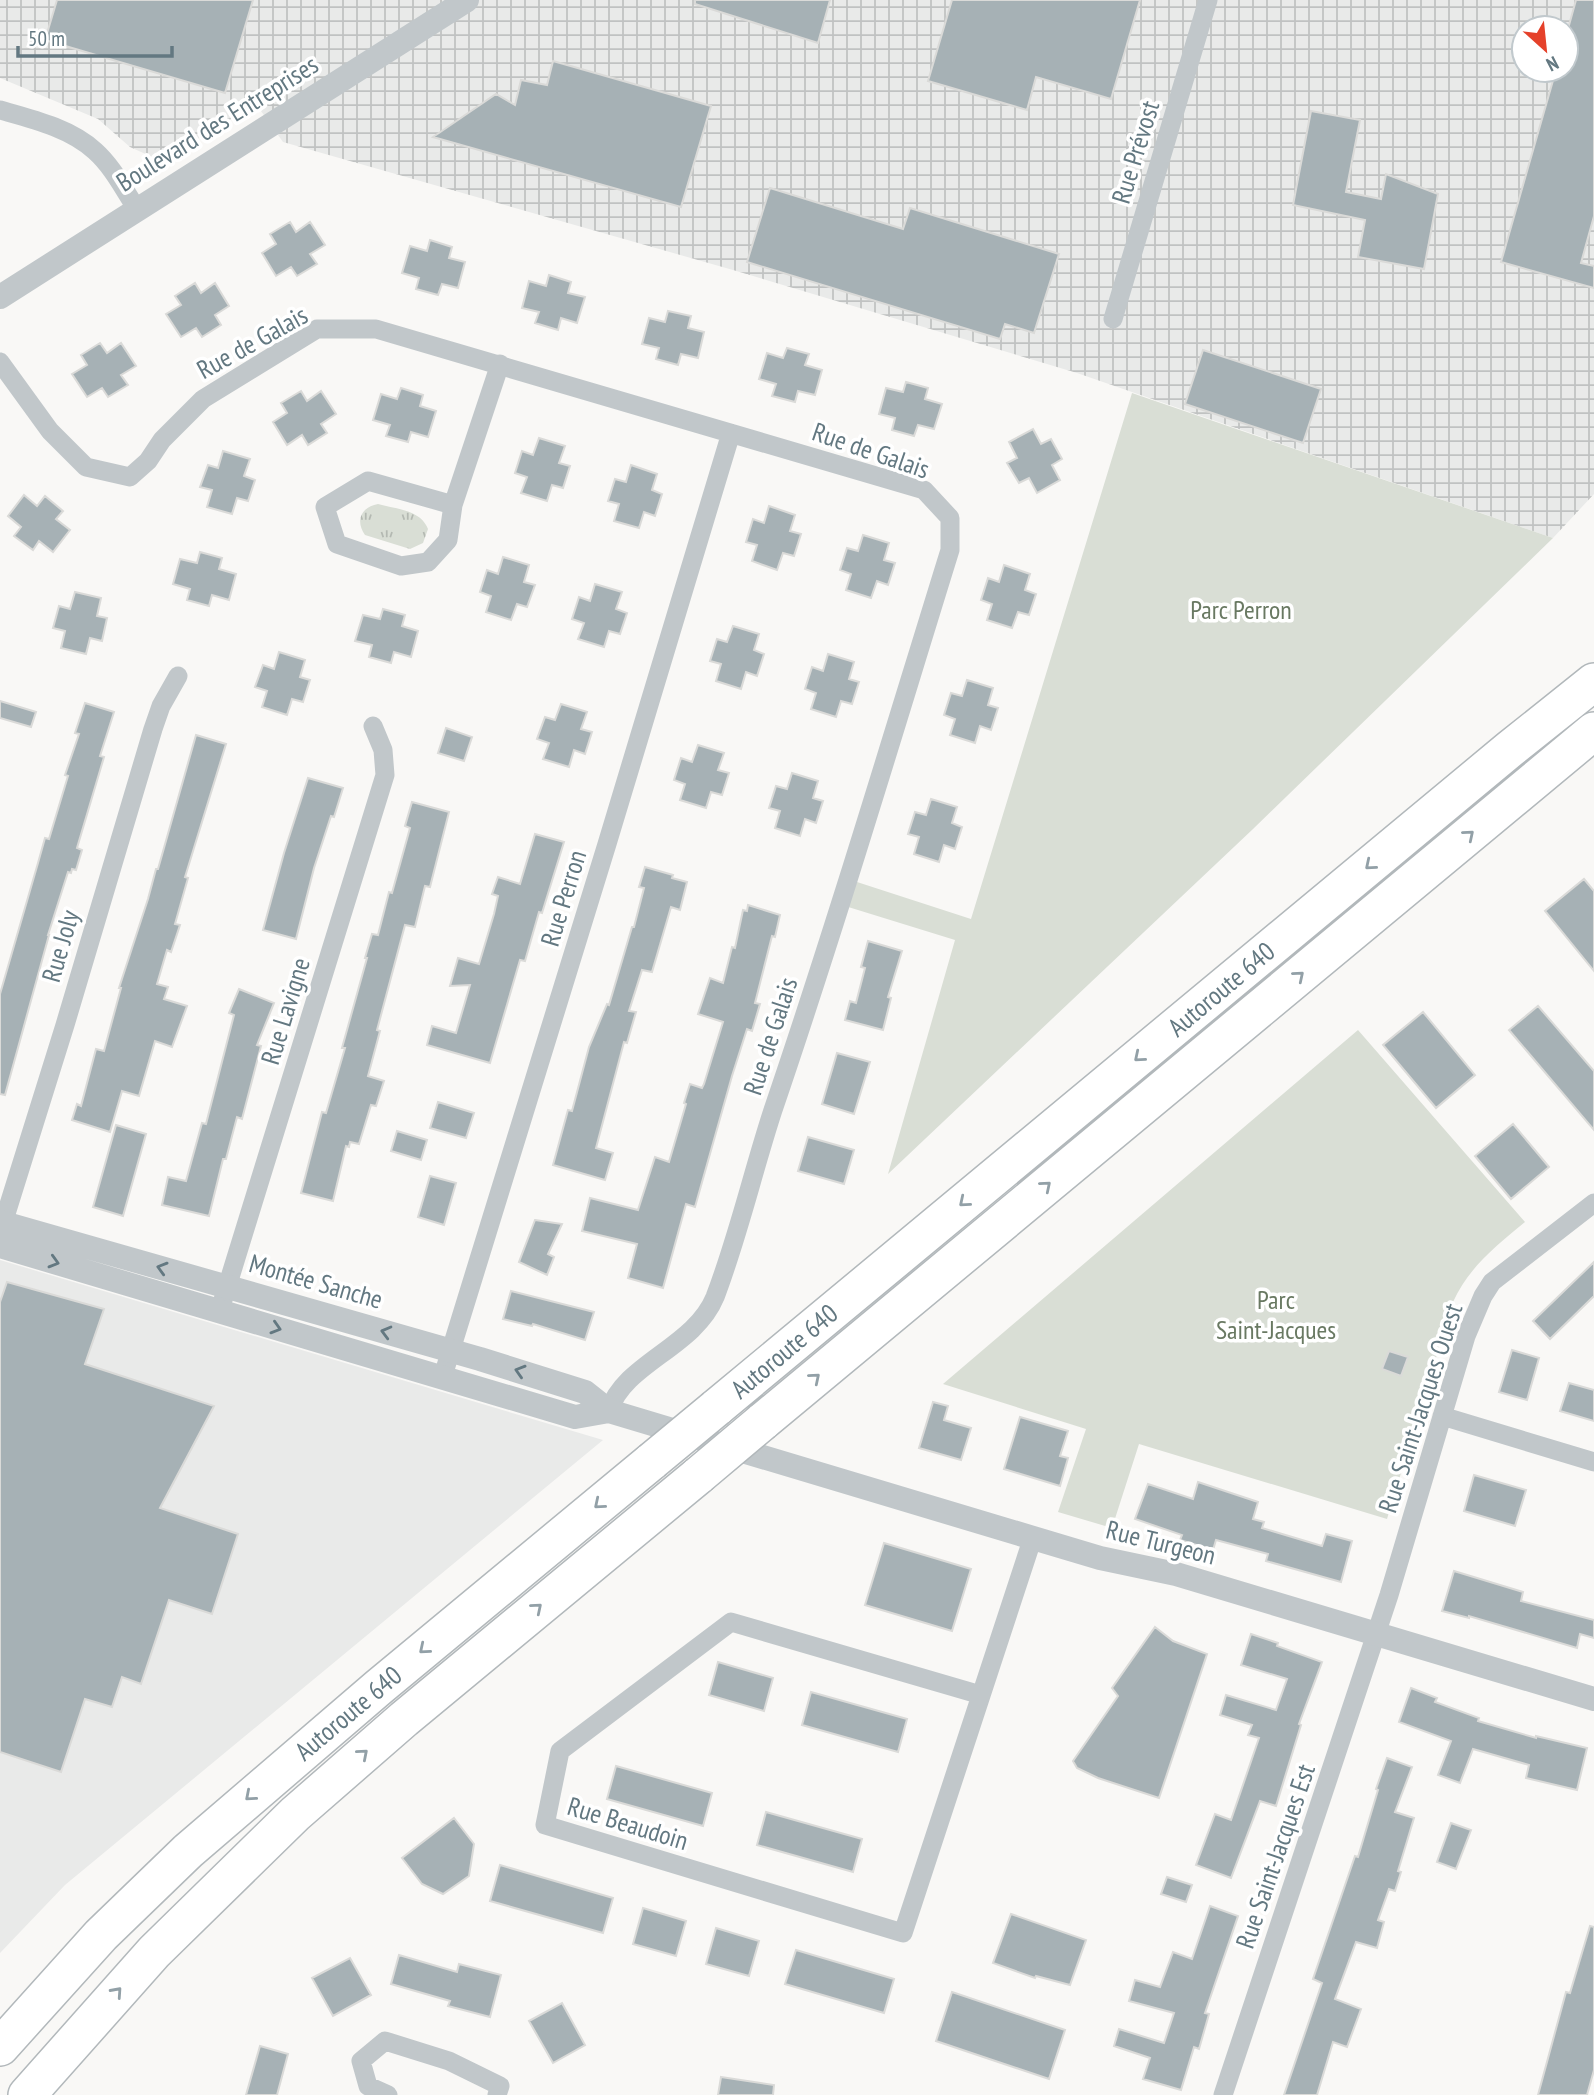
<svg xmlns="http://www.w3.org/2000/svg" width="1594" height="2095" viewBox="0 0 1594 2095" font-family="'PT Sans Narrow',sans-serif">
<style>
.built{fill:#e9eae9}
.industrial{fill:url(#industrial-grid);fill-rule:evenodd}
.grass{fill:url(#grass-tufts)}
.park{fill:#d9ded5}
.building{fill:#a6b1b5;stroke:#dadad8;stroke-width:2}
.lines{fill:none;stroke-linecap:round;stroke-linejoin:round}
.motorway-casing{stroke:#b2b8bb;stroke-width:40}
.minor{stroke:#c1c7ca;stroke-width:19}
.tertiary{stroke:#c1c7ca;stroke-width:24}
.motorway{stroke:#fff;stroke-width:37}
.motorway-bridge-casing{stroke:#b2b8bb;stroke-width:40;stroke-linecap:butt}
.motorway-bridge{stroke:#fff;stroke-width:37}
.oneway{stroke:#92a0a7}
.oneway2{stroke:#637881}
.labels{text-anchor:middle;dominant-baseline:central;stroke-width:7;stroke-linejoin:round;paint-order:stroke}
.street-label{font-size:26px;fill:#637881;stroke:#fff}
.park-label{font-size:26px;fill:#697962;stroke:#fff}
</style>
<defs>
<pattern id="industrial-grid" width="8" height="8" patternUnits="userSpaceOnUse" patternTransform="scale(1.75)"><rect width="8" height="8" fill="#e9eae9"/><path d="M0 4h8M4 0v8" fill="none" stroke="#c0c2c2"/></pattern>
<pattern id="grass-tufts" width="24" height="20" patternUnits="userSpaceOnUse" patternTransform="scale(1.75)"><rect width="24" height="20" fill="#d9ded5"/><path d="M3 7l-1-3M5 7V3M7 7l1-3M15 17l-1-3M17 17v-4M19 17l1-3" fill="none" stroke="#b4b9b2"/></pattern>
</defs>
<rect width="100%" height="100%" fill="#f9f8f6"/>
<path class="built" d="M0 1260 603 1440 65 1885 0 1953Z"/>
<path class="industrial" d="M0 0H1594V494L1553 538 1077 373 733 270 283 142 256 104 161 161 130 147 98 119 0 78ZM1524 28H1566V70H1524Z"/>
<path class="grass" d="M378 504C396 509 421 510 428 529L423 543 410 549 365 535C355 521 361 507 378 504Z"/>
<path class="park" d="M1132 393 1553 538 1253 829 888 1174 955 940 845 906 857 882 971 919Z
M1358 1030 1525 1222C1496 1246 1469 1267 1453 1302L1387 1519 1139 1444 1112 1528 1058 1512 1086 1429 943 1384Z"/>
<path class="building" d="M57 0H253L225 93 45 40Z
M695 0H830L818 43 695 4Z
M952 0H1140L1111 99 1036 77 1027 110 928 81Z
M1576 0H1594V216L1581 263 1594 266V288L1501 262 1556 70H1566V36Z
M553 61 711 106 681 207 433 137 496 94 515 105 521 80 547 85Z
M1311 111 1360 120 1346 192 1381 199 1386 174 1438 194 1424 269 1358 257 1365 220 1293 205Z
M770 188 903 229 910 208 1059 254 1034 333 1005 324 1000 339 747 262Z
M290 222 296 232 310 222 325 245 310 254 317 264 297 276 291 267 276 276 262 253 276 244 270 234Z
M430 240 452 247 449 258 465 262 458 288 442 284 438 295 416 289 419 278 402 273 410 246 427 251Z
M549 275 571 282 568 293 585 297 577 323 561 318 558 330 535 323 539 312 522 308 529 281 546 286Z
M195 283 201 293 215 283 229 306 215 315 221 325 202 337 196 328 181 337 166 314 181 305 175 296Z
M668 311 691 316 688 328 704 332 698 358 681 354 678 365 656 359 659 348 642 344 649 318 665 322Z
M100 343 107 353 121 343 136 366 121 375 128 385 108 397 102 388 87 397 72 374 87 365 81 355Z
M787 348 809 354 805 365 822 370 815 395 798 391 795 402 772 396 776 384 759 379 767 353 783 358Z
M1203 350 1321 389 1303 443 1185 404Z
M906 382 928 388 925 399 942 404 934 429 918 425 914 436 892 430 895 418 879 414 886 388 903 392Z
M401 388 423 395 420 406 436 411 428 437 411 432 408 442 386 436 390 425 373 420 381 394 397 399Z
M301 391 307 401 321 391 336 414 321 424 327 433 308 445 302 435 287 445 273 422 287 413 281 403Z
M1033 429 1041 444 1051 439 1062 459 1052 465 1060 480 1037 493 1029 478 1019 483 1007 463 1017 458 1009 442Z
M539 438 565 446 559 463 570 466 563 488 552 485 547 501 521 493 527 477 515 473 522 451 533 455Z
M223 451 250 459 244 476 255 480 248 501 237 498 232 514 207 507 212 490 200 487 208 465 218 468Z
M631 465 657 474 652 490 662 494 655 516 644 512 639 528 614 521 619 504 608 501 615 479 626 482Z
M24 495 37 506 45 496 63 511 56 519 70 530 53 552 39 541 33 550 14 536 21 527 8 516Z
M769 506 795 515 790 531 801 534 794 556 783 553 777 570 752 561 757 545 746 542 753 519 764 523Z
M863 535 889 543 884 560 895 563 888 585 877 581 871 598 846 590 851 574 840 570 847 548 858 551Z
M200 552 222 558 219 569 236 574 229 600 212 595 209 606 187 600 190 589 173 584 180 559 197 563Z
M503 557 529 565 524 582 535 585 527 607 517 604 511 620 486 612 491 596 480 592 487 570 498 574Z
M1004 565 1030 574 1025 590 1036 594 1029 615 1018 612 1012 628 987 620 992 604 981 600 988 578 999 582Z
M595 584 622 592 616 609 627 613 620 634 609 631 604 647 578 639 584 623 572 619 579 597 590 601Z
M75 592 101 598 97 616 107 618 102 641 90 638 86 654 61 648 65 631 53 628 59 606 70 609Z
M383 609 405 615 402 626 418 631 411 657 394 652 391 663 369 657 372 645 355 641 363 615 380 619Z
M733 626 759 634 754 650 764 654 757 676 746 672 741 689 716 681 721 664 710 661 717 639 727 642Z
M279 652 305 660 300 677 310 680 303 702 292 699 287 715 262 707 267 691 255 687 263 665 274 669Z
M828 654 854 662 849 679 859 682 852 704 841 701 836 717 811 709 816 693 805 689 812 667 823 671Z
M967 680 993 688 988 705 998 708 991 730 980 726 975 743 950 735 955 719 944 715 951 693 962 696Z
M0 701 36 712 31 727 0 718Z
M85 703 114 712 100 756 104 757 77 848 82 850 76 870 72 869 71 873 68 872 48 935H49L5 1095 0 1094V994L38 863 45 838 49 839 68 776 65 775 79 734 75 733Z
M561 704 587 712 581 729 592 732 585 754 574 750 569 767 543 759 549 743 537 739 545 717 555 720Z
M446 728 472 737 464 761 438 753Z
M196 735 226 744 185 877 188 878 175 924 180 925 171 952 167 950 157 984 168 987 164 999 187 1006 172 1047 155 1041 139 1096 122 1091 110 1132 72 1120 77 1104 81 1106 96 1049 104 1051 121 988H119L148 899 156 869H158Z
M698 745 724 753 718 770 729 773 722 795 711 792 706 808 680 800 685 784 674 780 681 758 692 762Z
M792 773 818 781 813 798 823 801 816 823 805 819 800 836 775 828 780 811 769 808 776 786 787 789Z
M308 778 343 788 334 817 331 816 314 868 296 939 263 930 284 853Z
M931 799 957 807 952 823 962 827 955 849 944 845 939 862 914 854 919 837 908 834 915 812 926 815Z
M412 802 449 812 430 887 425 886 415 927 405 925 377 1030 380 1031 368 1076 384 1081 376 1106 371 1105 359 1144 350 1142 349 1147 346 1146 333 1201 301 1193 322 1112 326 1113 345 1048H342L367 958H365L372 934 378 935 389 892 392 893 410 828 405 826Z
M535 834 564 842 542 913 539 912 525 961 520 960 490 1063 427 1045 432 1026 456 1033 470 985 450 986 458 958 479 964 494 914 498 896 492 894 498 877 520 884Z
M645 867 673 875 672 878 687 882 680 910 671 907 652 972 642 970 629 1011 636 1012 627 1043 624 1042 596 1148 613 1153 605 1180 553 1165 568 1110 572 1111 589 1047 607 1004 609 1005 632 927H634L644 888 639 887Z
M1584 879 1594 891V971L1545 911Z
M748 905 780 915 775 937 772 936 755 1003 760 1004 752 1031 747 1029 732 1076 695 1207 686 1204 663 1288 628 1278 637 1244 582 1231 590 1198 638 1210 655 1157 669 1162 686 1104 684 1103 690 1084 702 1088 704 1084 723 1022 698 1014 710 978 723 983 732 947 735 948 743 910 747 911Z
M868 941 902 951 888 997 891 998 883 1030 845 1020 850 1001 856 1003 865 968 861 967Z
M239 989 274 1003 257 1045 261 1046 242 1119 237 1117 226 1159H223L209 1216 162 1205 168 1177 186 1181 202 1123 206 1124 234 1015 229 1013Z
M1538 1006 1594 1071V1130L1509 1030Z
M1423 1012 1475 1075 1436 1108 1383 1045Z
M837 1053 870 1062 854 1114 822 1104Z
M438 1102 474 1113 466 1138 430 1128Z
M1513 1124 1549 1167 1511 1199 1475 1156Z
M116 1125 146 1134 123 1216 93 1207Z
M397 1131 427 1140 421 1160 391 1151Z
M808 1137 854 1150 844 1184 798 1171Z
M430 1176 456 1183 444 1225 418 1217Z
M535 1220 562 1224 548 1254 554 1257 547 1275 519 1262Z
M1594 1262V1296L1550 1339 1533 1321Z
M7 1282 104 1309 85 1364 214 1406 160 1508 238 1534 212 1614 169 1600 141 1684 122 1677 112 1707 85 1699 61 1772 0 1752V1302Z
M511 1291 594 1312 585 1340 533 1324 532 1326 503 1319Z
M1512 1350 1539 1358 1527 1400 1499 1392Z
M1389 1351 1408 1357 1401 1376 1382 1369Z
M1569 1383 1594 1390V1421L1560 1411Z
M933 1402 948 1406 944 1420 971 1428 961 1460 919 1448Z
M1020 1417 1068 1431 1060 1456 1068 1458 1060 1486 1004 1469Z
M1474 1475 1526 1490 1515 1526 1464 1511Z
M1198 1482 1258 1502 1253 1519 1264 1522 1262 1528 1322 1546 1326 1534 1352 1541 1341 1582 1266 1561 1268 1554 1216 1540 1213 1550 1180 1540 1182 1535 1135 1519 1148 1484 1193 1499Z
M884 1543 971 1569 952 1631 865 1605Z
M1454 1571 1523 1592 1521 1601 1594 1620V1638L1580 1634 1577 1648 1469 1616V1618L1442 1611Z
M1155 1627 1173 1641 1207 1654 1159 1798 1098 1778 1077 1768 1073 1761 1118 1696 1112 1688Z
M1251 1634 1278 1643 1277 1646 1322 1662 1299 1724 1301 1725 1276 1806 1260 1801 1231 1878 1196 1865 1215 1814 1231 1820 1259 1738 1248 1735 1252 1725 1220 1715 1226 1695 1276 1710 1287 1679 1241 1665Z
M718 1662 773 1678 764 1711 709 1695Z
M1411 1688 1437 1698 1435 1702 1479 1718 1478 1721 1536 1738V1736L1587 1748 1577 1790 1526 1778 1529 1765 1473 1749 1460 1783 1438 1775 1451 1741 1399 1722Z
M811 1692 907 1719 898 1752 802 1725Z
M1387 1758 1412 1767 1395 1812 1414 1818 1398 1871 1401 1872 1395 1891 1389 1889 1378 1920 1384 1922 1377 1948 1356 1942 1335 1999 1361 2009 1347 2047 1333 2042 1317 2095H1284L1322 1983 1313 1979 1355 1856 1358 1857 1378 1790 1376 1789Z
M616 1766 712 1793 703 1826 607 1799Z
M766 1812 862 1839 853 1872 757 1845Z
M454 1818 474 1844 469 1876 443 1894 422 1884 402 1858Z
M1451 1823 1471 1830 1456 1869 1437 1862Z
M500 1865 613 1898 603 1933 490 1901Z
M1167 1877 1192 1885 1186 1902 1161 1894Z
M1210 1906 1238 1916 1205 2013 1209 2014 1199 2049 1194 2047 1181 2090 1143 2079 1150 2058 1114 2046 1119 2029 1164 2043 1174 2013 1129 2001 1135 1980 1160 1987 1173 1952 1192 1959Z
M643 1908 686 1921 676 1956 633 1944Z
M1011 1914 1086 1940 1070 1985 1036 1976 1035 1978 993 1963Z
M1590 1926 1594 1927V2070L1587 2095H1538L1566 1992 1570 1993Z
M716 1928 759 1941 749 1976 706 1964Z
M796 1950 894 1979 884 2013 785 1984Z
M399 1955 457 1972 459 1964 501 1975 490 2017 448 2006 450 2001 391 1984Z
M350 1958 371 1995 333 2016 312 1978Z
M952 1992 1065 2030 1049 2079 936 2041Z
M562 2003 585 2045 553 2063 529 2021Z
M260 2046 288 2054 277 2095H246Z
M721 2077 774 2085 773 2095H718Z"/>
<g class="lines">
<g class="motorway-casing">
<path id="motorway" d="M716 1408 1510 749 1594 682
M762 1422 1594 731
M0 2047 101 1935 188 1851 379 1687 652 1461
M27 2095 154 1952 295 1814 404 1719 699 1475"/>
</g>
<path class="minor" d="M0 110C32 119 70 128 95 151 113 167 124 190 137 209
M1113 319 1208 0
M0 362 50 431 86 467 130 477 148 461 162 440 203 399 317 329H376L924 490 950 518V550C892 737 836 925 773 1110 753 1171 738 1237 715 1297 694 1348 624 1363 609 1411
M453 505 368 481 325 507 337 544 401 566 428 562 448 540 453 505 500 364
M0 1233 65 1025 153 729 161 706 178 676
M223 1300 385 775 383 750 373 726
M442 1379 607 844 731 433
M1442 1416 1594 1462
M981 1695 731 1622 560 1751 545 1825 903 1933 1033 1537
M388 2095 368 2086 361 2061 385 2041 449 2061 500 2086 497 2095
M1223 2095 1389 1595 1466 1336 1483 1296 1492 1282 1594 1203"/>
<path class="tertiary" d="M0 297 467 0
M0 1222 480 1359 585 1392 609 1411 1100 1558 1176 1574 1594 1699
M0 1246 575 1417 609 1411"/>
<use href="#motorway" class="motorway"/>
<g class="motorway-bridge-casing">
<path id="motorway-bridge" d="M652 1461 716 1408
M699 1475 762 1422"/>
</g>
<use href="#motorway-bridge" class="motorway-bridge"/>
</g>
<defs><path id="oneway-chevron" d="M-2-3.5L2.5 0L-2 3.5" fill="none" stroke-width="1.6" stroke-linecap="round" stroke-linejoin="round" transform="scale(1.75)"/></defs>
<g class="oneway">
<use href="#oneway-chevron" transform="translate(1469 835) rotate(-40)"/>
<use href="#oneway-chevron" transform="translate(1370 865) rotate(140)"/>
<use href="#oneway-chevron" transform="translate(1299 976) rotate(-40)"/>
<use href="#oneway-chevron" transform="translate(1139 1057) rotate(140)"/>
<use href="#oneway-chevron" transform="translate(1046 1186) rotate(-40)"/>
<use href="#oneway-chevron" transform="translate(964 1202) rotate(140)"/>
<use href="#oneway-chevron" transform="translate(815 1378) rotate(-40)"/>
<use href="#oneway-chevron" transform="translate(599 1504) rotate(140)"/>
<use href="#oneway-chevron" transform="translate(537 1608) rotate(-40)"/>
<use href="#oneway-chevron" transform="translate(424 1649) rotate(140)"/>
<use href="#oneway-chevron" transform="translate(363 1754) rotate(-41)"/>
<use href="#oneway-chevron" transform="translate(250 1796) rotate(139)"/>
<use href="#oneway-chevron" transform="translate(117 1992) rotate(-48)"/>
</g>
<g class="oneway2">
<use href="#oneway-chevron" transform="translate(54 1262) rotate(16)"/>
<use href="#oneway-chevron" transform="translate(162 1268) rotate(-164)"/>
<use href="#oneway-chevron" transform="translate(276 1328) rotate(17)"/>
<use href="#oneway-chevron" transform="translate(386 1332) rotate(-165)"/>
<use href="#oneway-chevron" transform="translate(520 1371) rotate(-163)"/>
</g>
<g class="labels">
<g class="street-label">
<text transform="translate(217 123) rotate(-32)">Boulevard des Entreprises</text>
<text transform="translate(1135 152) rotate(-73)">Rue Prévost</text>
<text transform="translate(252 342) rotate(-29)">Rue de Galais</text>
<text transform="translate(871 450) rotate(19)">Rue de Galais</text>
<text transform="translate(563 898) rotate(-73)">Rue Perron</text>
<text transform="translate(60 946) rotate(-74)">Rue Joly</text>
<text transform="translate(1221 989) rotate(-40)">Autoroute 640</text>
<text transform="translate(285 1011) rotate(-73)">Rue Lavigne</text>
<text transform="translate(770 1036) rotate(-72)">Rue de Galais</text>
<text transform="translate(316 1281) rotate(16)">Montée Sanche</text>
<text transform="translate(784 1351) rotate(-40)">Autoroute 640</text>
<text transform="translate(1420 1408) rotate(-72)">Rue Saint-Jacques Ouest</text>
<text transform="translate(1161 1542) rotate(14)">Rue Turgeon</text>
<text transform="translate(348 1713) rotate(-40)">Autoroute 640</text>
<text transform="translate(628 1823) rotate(17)">Rue Beaudoin</text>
<text transform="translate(1275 1856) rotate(-71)">Rue Saint-Jacques Est</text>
</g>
<g class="park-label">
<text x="1241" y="609">Parc Perron</text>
<text x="1276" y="1299">Parc<tspan x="1276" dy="30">Saint-Jacques</tspan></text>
</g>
</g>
<g transform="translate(1545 49) rotate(153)"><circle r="33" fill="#ffffff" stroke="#c1c9cd" stroke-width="2"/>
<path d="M0-5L12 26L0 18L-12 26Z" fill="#e5412a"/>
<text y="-10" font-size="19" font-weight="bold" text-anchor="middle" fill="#637881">N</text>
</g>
<path d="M18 46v10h154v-10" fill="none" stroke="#637881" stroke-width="3.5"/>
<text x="28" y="46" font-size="21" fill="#637881" stroke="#ffffff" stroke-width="5" paint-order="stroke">50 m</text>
</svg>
